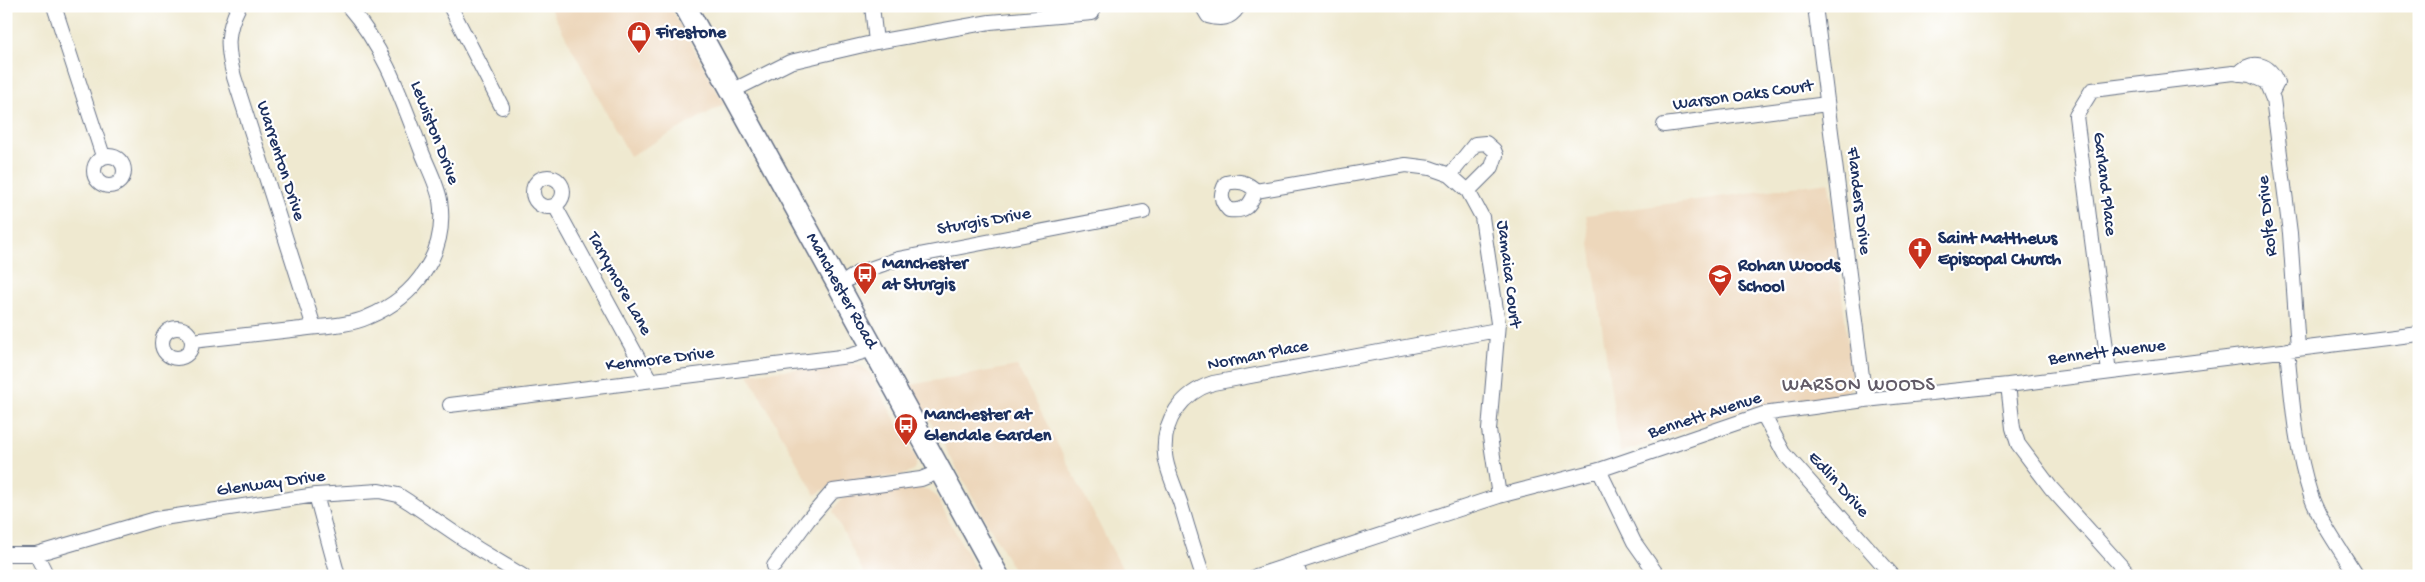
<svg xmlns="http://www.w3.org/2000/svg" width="2425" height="582" viewBox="0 0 2425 582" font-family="'Gochi Hand',sans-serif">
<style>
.built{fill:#edd7bb}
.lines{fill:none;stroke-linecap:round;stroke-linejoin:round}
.street-casing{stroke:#657086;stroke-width:16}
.primary-casing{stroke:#657086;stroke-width:24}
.street{stroke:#fff;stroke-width:14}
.primary{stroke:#fff;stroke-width:21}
.labels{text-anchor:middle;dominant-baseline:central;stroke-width:4.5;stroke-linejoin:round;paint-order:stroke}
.poi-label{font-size:18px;font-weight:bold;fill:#1b2f5e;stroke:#fff;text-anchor:start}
.street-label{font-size:18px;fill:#1b2f5e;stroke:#fff}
.quarter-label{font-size:20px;letter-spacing:1px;fill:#625b67;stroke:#fff}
</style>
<rect width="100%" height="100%" fill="#fff"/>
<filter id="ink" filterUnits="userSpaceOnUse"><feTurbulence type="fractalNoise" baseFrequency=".02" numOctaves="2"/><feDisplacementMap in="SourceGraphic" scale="10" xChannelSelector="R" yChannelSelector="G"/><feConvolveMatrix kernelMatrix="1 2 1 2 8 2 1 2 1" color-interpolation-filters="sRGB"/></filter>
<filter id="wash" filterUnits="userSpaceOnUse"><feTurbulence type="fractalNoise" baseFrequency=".0096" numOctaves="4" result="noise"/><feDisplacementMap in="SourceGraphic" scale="20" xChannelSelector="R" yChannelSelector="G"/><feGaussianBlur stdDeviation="1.12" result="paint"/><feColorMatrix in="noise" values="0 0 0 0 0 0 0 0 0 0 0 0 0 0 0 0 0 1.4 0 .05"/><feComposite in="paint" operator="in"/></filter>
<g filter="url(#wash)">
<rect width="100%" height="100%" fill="#efe9d0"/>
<path class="built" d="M549 6H670L724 104 630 156Z
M1829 182 1852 379 1850 390 1840 394 1752 407 1620 453 1586 215Z
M850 363 860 365 870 373 916 458V465L912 472 903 475 834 484 815 495 748 374Z
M1017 366 1126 576H1017L910 385Z
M921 488 929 490 936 496 979 576H865L833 511 840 500 847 497Z"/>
</g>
<g filter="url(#ink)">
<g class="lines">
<g class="street-casing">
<path id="street" d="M54 6 103 156
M239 6C225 33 227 49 234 77L314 327
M450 6 502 107
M872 6 876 42
M1202 6 1208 16C1221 20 1230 19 1238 7
M1815 6 1865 400
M2238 74C2253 58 2270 64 2277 83L2271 94
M732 91 790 62 876 42 990 22 1092 13
M1664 125 1827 104
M94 171a15 15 0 1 1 30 0a15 15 0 1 1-30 0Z
M1450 175 1475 144 1486 143 1494 150 1496 155 1492 167 1468 191
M533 192a15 15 0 1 1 30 0a15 15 0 1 1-30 0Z
M1256 191C1247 182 1239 180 1226 183 1220 194 1220 201 1229 210 1245 212 1250 206 1256 191L1406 165 1430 168 1450 175 1468 191 1482 217 1498 323 1489 430 1499 496
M555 206 650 380
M838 286 858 273 898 259 1143 212
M162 343a15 15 0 1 1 30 0a15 15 0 1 1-30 0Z
M192 341C228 337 265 333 301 329 323 326 348 326 368 317 416 297 448 253 440 200 437 183 426 164 420 147 401 97 384 47 348 6
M2287 350C2292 397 2295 447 2310 493 2318 519 2342 552 2357 576
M2109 372 2076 116 2092 90 2233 73 2250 75 2266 82 2273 99 2290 233 2298 348
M2008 385 2013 428 2018 444 2051 488 2130 576
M450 405 849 356 873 349
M1763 414 1784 453 1893 576
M1599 470 1634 542 1658 576
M316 495 338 576
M6 554H36L156 519 316 495 379 491 398 495 409 502 478 549 523 576
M36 554 47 576
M1296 563 1300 576
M774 566 808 520 833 491 921 479 941 471
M1203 576C1195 552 1188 529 1181 505 1176 489 1166 470 1165 454 1162 420 1182 393 1213 383L1497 330
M1256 576 1499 496 1599 470 1763 414 1865 400 2008 385 2419 334"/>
</g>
<g class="primary-casing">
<path id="primary" d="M685 6 998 576"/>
</g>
<use href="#street" class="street"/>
<use href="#primary" class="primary"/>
</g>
</g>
<defs>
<g id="shop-pin" transform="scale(1.25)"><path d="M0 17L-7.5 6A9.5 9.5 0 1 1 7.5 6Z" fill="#c8321e" stroke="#fff"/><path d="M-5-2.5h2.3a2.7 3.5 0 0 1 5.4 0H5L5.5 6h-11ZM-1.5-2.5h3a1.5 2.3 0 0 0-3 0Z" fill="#fff"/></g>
<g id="church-pin" transform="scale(1.25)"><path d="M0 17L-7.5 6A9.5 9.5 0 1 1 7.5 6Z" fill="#c8321e" stroke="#fff"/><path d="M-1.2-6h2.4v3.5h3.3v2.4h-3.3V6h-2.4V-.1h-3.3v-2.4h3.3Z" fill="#fff"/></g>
<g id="bus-pin" transform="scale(1.25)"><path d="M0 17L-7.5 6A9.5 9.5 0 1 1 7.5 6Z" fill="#c8321e" stroke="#fff"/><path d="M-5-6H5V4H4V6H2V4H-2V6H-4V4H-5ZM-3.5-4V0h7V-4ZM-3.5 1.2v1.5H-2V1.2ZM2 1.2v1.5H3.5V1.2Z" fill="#fff"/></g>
<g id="school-pin" transform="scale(1.25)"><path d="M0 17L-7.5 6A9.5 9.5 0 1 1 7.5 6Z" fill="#c8321e" stroke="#fff"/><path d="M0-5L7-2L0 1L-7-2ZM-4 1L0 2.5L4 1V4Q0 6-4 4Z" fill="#fff"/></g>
</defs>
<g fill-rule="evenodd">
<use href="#shop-pin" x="639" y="33"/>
<use href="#church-pin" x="1920" y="249"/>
<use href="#bus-pin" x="865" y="274"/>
<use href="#school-pin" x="1720" y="276"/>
<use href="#bus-pin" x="906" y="425"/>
</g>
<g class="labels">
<g class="poi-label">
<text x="656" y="33">Firestone</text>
<text x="1938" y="239">Saint Matthews<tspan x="1938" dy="21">Episcopal Church</tspan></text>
<text x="882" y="264">Manchester<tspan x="882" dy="21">at Sturgis</tspan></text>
<text x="1738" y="266">Rohan Woods<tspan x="1738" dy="21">School</tspan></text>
<text x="924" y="415">Manchester at<tspan x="924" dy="21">Glendale Garden</tspan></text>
</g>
<g class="street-label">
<text transform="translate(1743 96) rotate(-8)">Warson Oaks Court</text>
<text transform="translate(434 133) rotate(69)">Lewiston Drive</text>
<text transform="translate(280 161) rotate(72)">Warrenton Drive</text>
<text transform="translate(2104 184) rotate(83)">Garland Place</text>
<text transform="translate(1858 201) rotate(83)">Flanders Drive</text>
<text transform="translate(2268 216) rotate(-96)">Rolfe Drive</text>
<text transform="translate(984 222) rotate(-10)">Sturgis Drive</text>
<text transform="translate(1508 274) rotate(83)">Jamaica Court</text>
<text transform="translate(619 284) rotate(61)">Tarrymore Lane</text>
<text transform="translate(841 291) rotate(61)">Manchester Road</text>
<text transform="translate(2107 353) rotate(-7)">Bennett Avenue</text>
<text transform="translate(1258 356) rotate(-11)">Norman Place</text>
<text transform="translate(660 360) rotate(-7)">Kenmore Drive</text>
<text transform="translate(1705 416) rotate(-18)">Bennett Avenue</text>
<text transform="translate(271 484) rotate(-8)">Glenway Drive</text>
<text transform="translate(1838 485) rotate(48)">Edlin Drive</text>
</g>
<g class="quarter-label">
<text x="1859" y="386">WARSON WOODS</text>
</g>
</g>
<rect width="2425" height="582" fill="none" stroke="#fff" stroke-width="25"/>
</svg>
